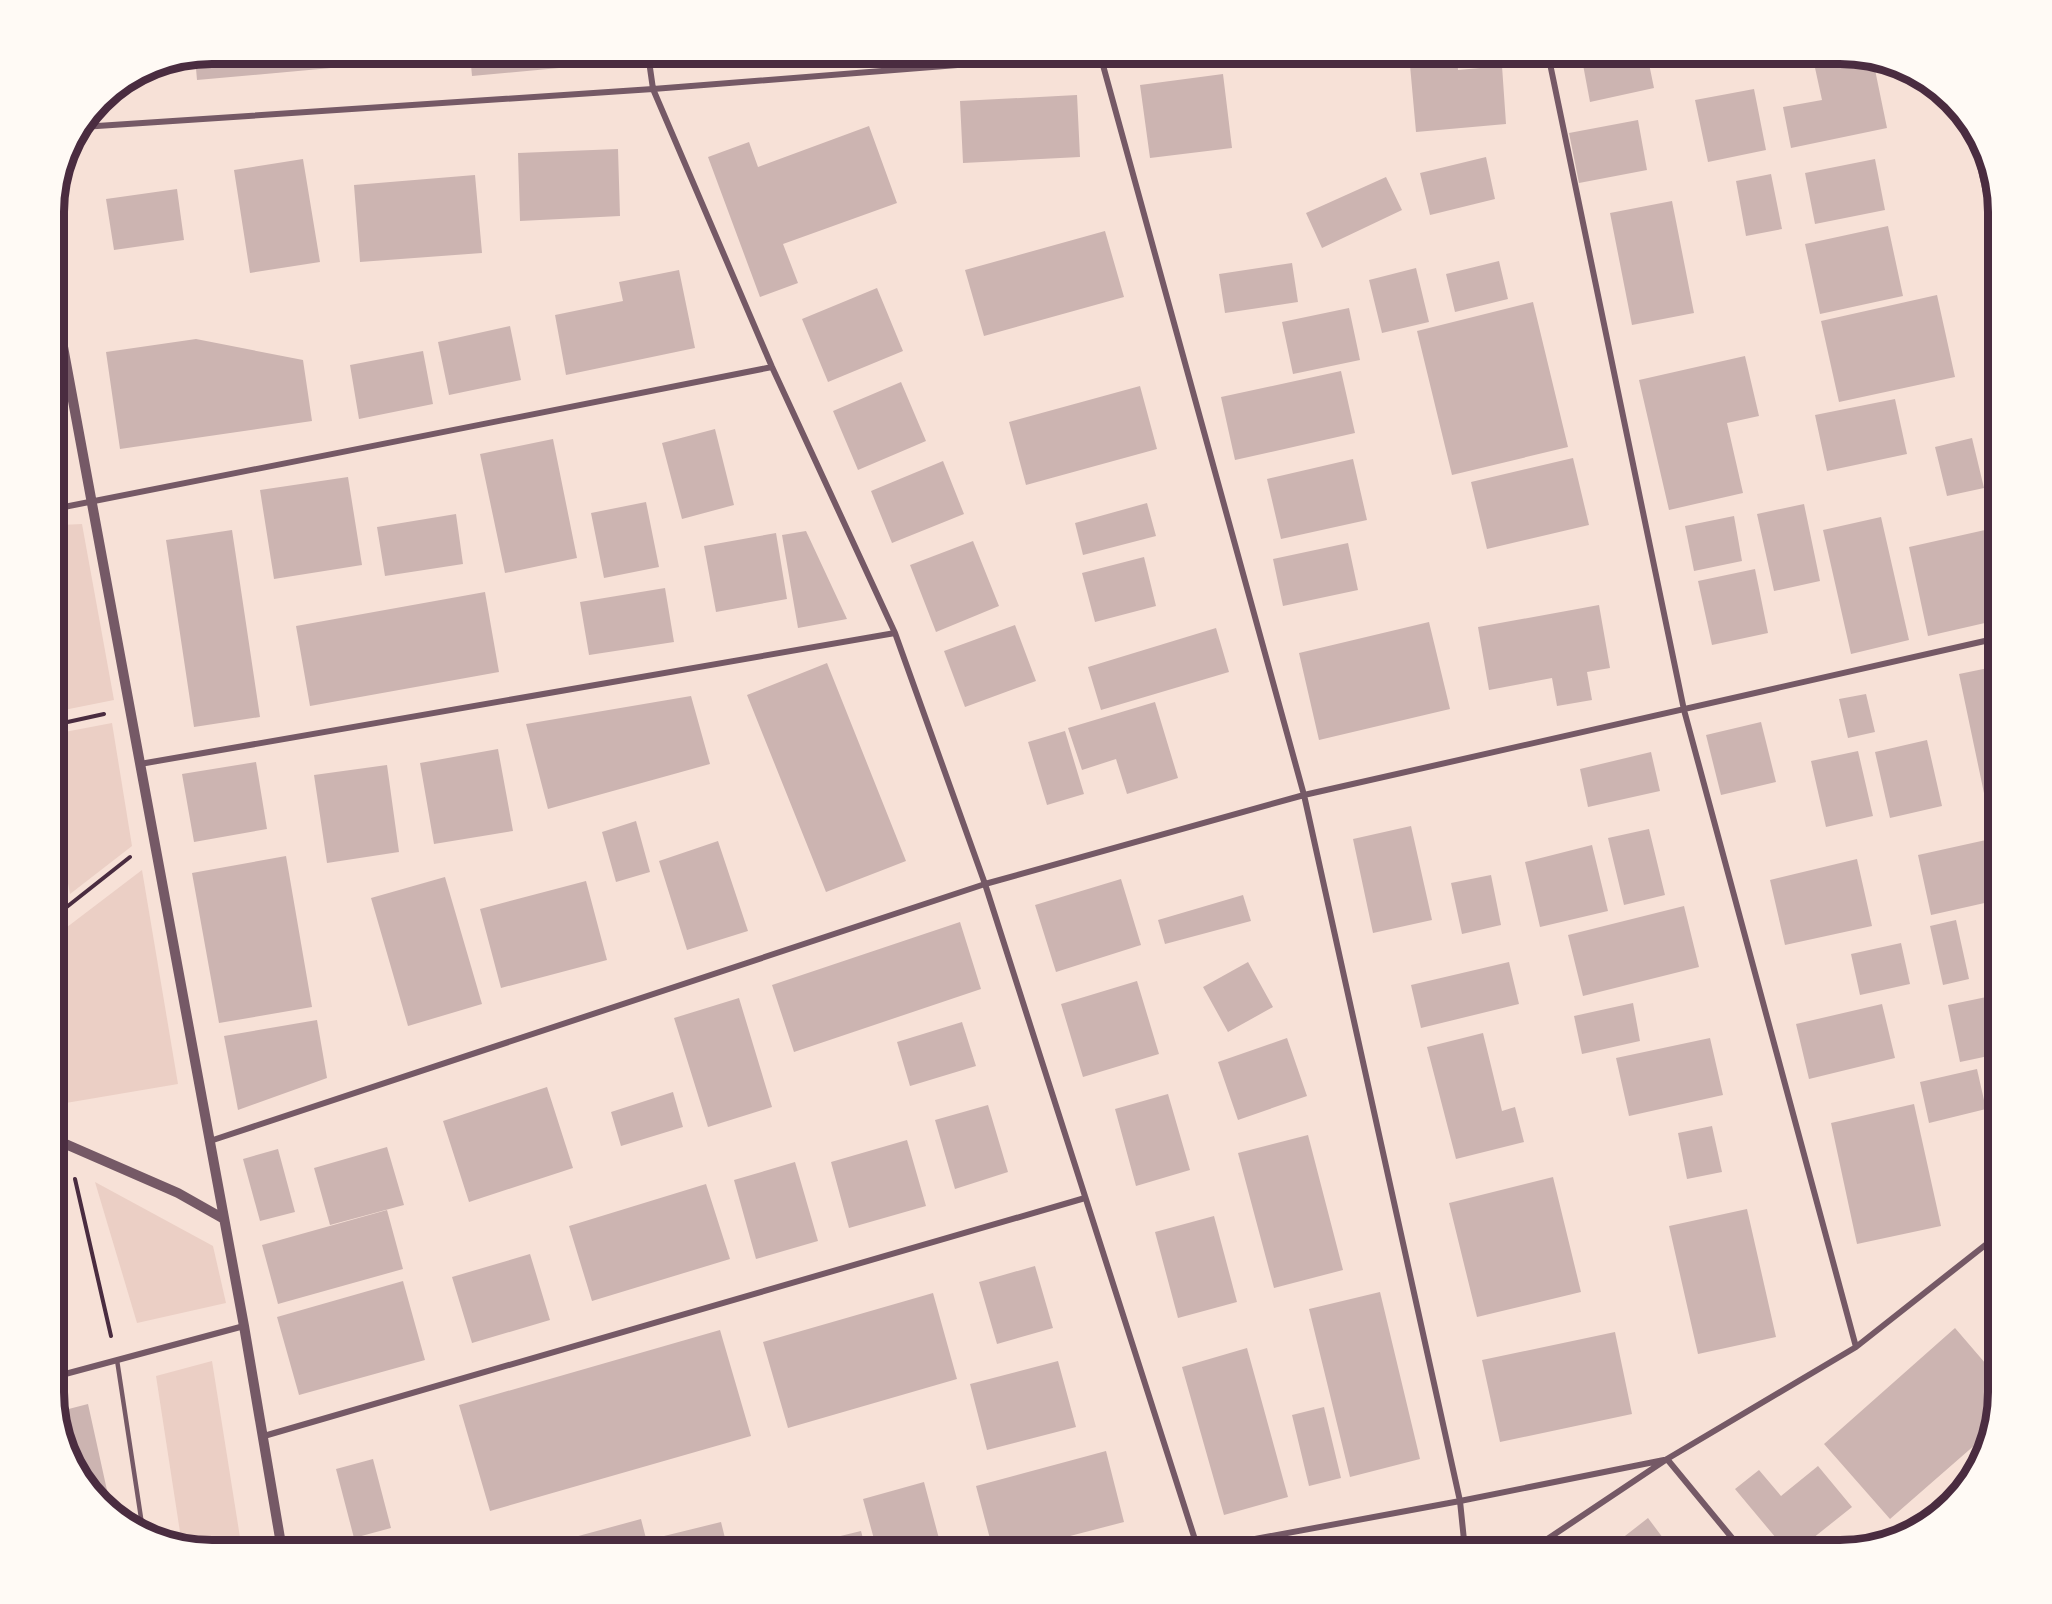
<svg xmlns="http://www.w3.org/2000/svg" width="2052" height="1604" viewBox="0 0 2052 1604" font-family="'Alegreya Sans',sans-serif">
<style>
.green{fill:#ebcfc5}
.building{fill:#ccb4b1}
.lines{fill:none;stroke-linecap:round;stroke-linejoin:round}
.path{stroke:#4a2c40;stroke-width:4}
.service{stroke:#755966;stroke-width:4.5}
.minor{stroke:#755966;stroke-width:6}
.tertiary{stroke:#755966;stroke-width:10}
.rim{fill:none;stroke:#4a2c40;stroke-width:8}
</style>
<rect width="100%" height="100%" fill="#f7e1d7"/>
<path class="green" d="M82 524 114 700 54 712V534L60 525Z
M112 723 132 846 70 894 54 808V734Z
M142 870 178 1084 54 1105V937Z
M95 1182 213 1246 226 1303 137 1323Z
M212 1361 242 1550H212L182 1545 156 1376Z"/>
<path class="building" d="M212 54H341L342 67 197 80 195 57Z
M470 54H601L602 64 472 76Z
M1409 54H1457L1458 70 1502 66 1506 124 1416 132Z
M1581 54H1647L1654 88 1590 102Z
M1812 54H1840L1873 60 1887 128 1791 148 1783 107 1822 100Z
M1223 74 1232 148 1150 158 1140 85Z
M1754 89 1766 150 1708 162 1695 100Z
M1077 95 1080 157 963 163 960 101Z
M1638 120 1647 170 1579 183 1569 133Z
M869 126 897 203 783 244 798 283 760 297 708 157 749 142 758 167Z
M618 149 620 216 520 221 518 153Z
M1486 157 1495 199 1430 215 1420 173Z
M303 159 320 262 250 273 234 170Z
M1875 159 1885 210 1815 224 1805 173Z
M1771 174 1782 229 1746 236 1736 181Z
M475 175 482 253 360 262 354 185Z
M1386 177 1402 210 1322 248 1306 213Z
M177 189 184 240 114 250 106 199Z
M1672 201 1694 313 1632 325 1610 213Z
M1888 226 1903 296 1820 314 1805 244Z
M1105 231 1124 297 984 336 965 270Z
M1499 261 1508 299 1455 312 1446 274Z
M1292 263 1298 302 1225 313 1219 274Z
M1416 268 1429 322 1382 333 1369 280Z
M679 270 695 348 566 375 555 315 623 301 619 282Z
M877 288 903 351 828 382 802 319Z
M1937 295 1955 377 1839 402 1821 321Z
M1533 302 1568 447 1452 475 1417 331Z
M1349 308 1360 360 1293 374 1282 322Z
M510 326 521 380 449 395 438 342Z
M196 339 303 360 312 421 120 449 106 352Z
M423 351 433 404 359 419 350 365Z
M1745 356 1759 416 1727 423 1743 493 1669 510 1639 380Z
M1341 371 1355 433 1235 460 1221 397Z
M901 382 926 441 858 470 833 411Z
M1140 386 1157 449 1026 485 1009 422Z
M1895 399 1907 454 1827 471 1815 415Z
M715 429 734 505 682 519 662 443Z
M1972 438 1984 488 1947 496 1935 447Z
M553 439 577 558 505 573 480 454Z
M1573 458 1589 525 1487 549 1471 482Z
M1353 459 1367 520 1281 539 1267 479Z
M943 461 964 514 892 543 871 491Z
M348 477 362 565 274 579 260 490Z
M646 502 659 567 604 578 591 513Z
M1147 503 1156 536 1083 555 1075 523Z
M1804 504 1820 581 1774 591 1757 514Z
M456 514 463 564 385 576 377 527Z
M1734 516 1742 561 1694 571 1685 526Z
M1881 517 1909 640 1851 654 1823 530Z
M232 530 260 717 194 727 166 540Z
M1985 530 1998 588V620L1928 636 1909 547Z
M806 531 847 619 798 628 782 535Z
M776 533 787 599 716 612 704 546Z
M973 541 999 606 936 632 910 565Z
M1348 543 1358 590 1283 606 1273 559Z
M1144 557 1156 606 1095 622 1082 573Z
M1755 569 1768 633 1712 645 1698 581Z
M665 588 674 642 589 655 580 602Z
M485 592 499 672 310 706 296 626Z
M1599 605 1610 668 1587 672 1592 700 1557 706 1552 678 1489 690 1478 627Z
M1429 622 1450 709 1319 740 1299 653Z
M1015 625 1036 681 965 707 944 651Z
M1216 628 1229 672 1101 710 1088 667Z
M827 663 906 861 826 892 747 695Z
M1998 666V815L1989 817 1959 674Z
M1866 694 1875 732 1848 738 1839 699Z
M691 696 710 764 548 809 526 724Z
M1155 702 1178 778 1127 794 1116 759 1082 770 1068 728Z
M1761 722 1776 782 1721 795 1706 735Z
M1065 731 1084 794 1047 805 1028 742Z
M1927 740 1942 806 1890 818 1875 752Z
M498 749 513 831 434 844 420 763Z
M1858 751 1873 816 1826 827 1811 761Z
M1651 752 1660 791 1588 807 1580 769Z
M256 762 267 829 194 842 182 774Z
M387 765 399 852 327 863 314 775Z
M636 821 650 872 616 882 602 832Z
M1411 826 1432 920 1373 933 1353 839Z
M1649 829 1665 895 1624 905 1608 838Z
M1995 838 1998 852V900L1931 915 1918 855Z
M718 841 748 931 687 950 659 861Z
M1592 845 1608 911 1540 927 1525 862Z
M286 856 312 1007 219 1023 192 873Z
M1857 859 1872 926 1785 945 1770 880Z
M1491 875 1501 925 1462 934 1451 883Z
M445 877 482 1004 408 1026 371 898Z
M1121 879 1141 945 1056 972 1035 905Z
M586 881 607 960 501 988 480 909Z
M1243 895 1251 921 1165 944 1158 920Z
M1684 906 1699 967 1583 996 1568 935Z
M1956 920 1969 979 1943 985 1930 926Z
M960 922 981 989 794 1052 772 985Z
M1901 943 1910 984 1860 995 1851 954Z
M1248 962 1273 1007 1228 1032 1203 987Z
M1509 962 1519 1004 1421 1028 1411 985Z
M1137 981 1159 1054 1083 1077 1061 1004Z
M1996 995 1998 1054 1960 1062 1948 1005Z
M739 998 772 1107 708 1127 674 1018Z
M1633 1003 1640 1041 1582 1054 1574 1016Z
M1882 1004 1895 1058 1809 1079 1796 1024Z
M317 1020 327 1078 238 1110 224 1036Z
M962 1022 976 1066 910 1086 897 1042Z
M1483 1033 1502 1111 1515 1107 1524 1142 1456 1159 1427 1047Z
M1287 1038 1307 1096 1238 1120 1218 1062Z
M1710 1038 1723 1095 1629 1116 1616 1058Z
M1977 1069 1986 1109 1929 1123 1920 1082Z
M547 1087 573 1168 469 1202 443 1121Z
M673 1092 683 1127 621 1146 611 1112Z
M1168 1094 1190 1170 1136 1186 1115 1109Z
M1914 1104 1941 1226 1857 1244 1831 1123Z
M988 1105 1008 1172 955 1189 935 1120Z
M1712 1126 1722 1172 1687 1179 1678 1133Z
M1308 1135 1343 1270 1274 1288 1238 1153Z
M907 1140 926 1206 849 1228 831 1162Z
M387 1147 404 1205 330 1225 314 1168Z
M278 1149 295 1212 260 1221 243 1159Z
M795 1162 818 1241 756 1259 734 1180Z
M1553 1177 1581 1292 1477 1317 1449 1203Z
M706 1184 730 1259 592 1301 569 1226Z
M1747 1209 1776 1337 1698 1354 1669 1226Z
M387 1210 403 1269 278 1304 262 1245Z
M1214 1216 1237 1302 1178 1318 1155 1232Z
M530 1254 550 1320 472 1343 452 1277Z
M1035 1266 1053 1328 997 1344 979 1282Z
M403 1281 425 1360 299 1395 277 1317Z
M1380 1292 1420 1459 1350 1477 1309 1309Z
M933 1293 957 1379 788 1428 763 1342Z
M1955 1328 1998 1378 1992 1430 1890 1519 1824 1444Z
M720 1330 751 1436 490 1511 459 1405Z
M1615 1332 1632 1414 1500 1442 1482 1360Z
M1247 1348 1288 1497 1224 1515 1182 1367Z
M1058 1361 1076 1427 987 1450 970 1384Z
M88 1404 112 1513 70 1462 57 1412Z
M1324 1407 1341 1478 1309 1486 1292 1415Z
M1106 1451 1124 1522 1016 1550H993L976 1486Z
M373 1459 391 1528 354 1538 336 1469Z
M1818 1466 1852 1507 1798 1550H1786L1735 1489 1759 1470 1781 1496Z
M924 1482 942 1550H877L863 1499Z
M1648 1518 1672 1550H1607Z
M641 1519 649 1550H562L560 1541Z
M721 1522 728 1550H663L660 1537Z
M861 1531 866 1550H787V1549Z"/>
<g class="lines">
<path class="path" d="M54 725 104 714
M54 917 130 857
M75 1179 111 1336"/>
<path class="service" d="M117 1360 143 1531"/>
<path class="minor" d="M648 54 653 89 772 367 895 633 985 884 1198 1549
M970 54V64
M1548 54 1684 710 1856 1347
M1101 58 1304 795 1460 1501 1465 1550
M82 127 653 89 970 64 1147 54
M1972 130 1998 246
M54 509 772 367
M140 764 895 633
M210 1141 985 884 1304 795 1998 638
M54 1377 244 1326
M264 1436 1085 1198
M1667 1459 1742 1550
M1196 1550 1460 1501 1664 1460
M1531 1550 1667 1459 1856 1347 1998 1235"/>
<path class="tertiary" d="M54 298 244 1326 282 1550
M54 1139 178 1193 224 1219"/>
</g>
<path d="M0 0H2052V1604H0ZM212 64H1840A148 148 0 0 1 1988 212V1392A148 148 0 0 1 1840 1540H212A148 148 0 0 1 64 1392V212A148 148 0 0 1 212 64Z" fill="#fffaf5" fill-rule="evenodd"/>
<path class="rim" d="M212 64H1840A148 148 0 0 1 1988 212V1392A148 148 0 0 1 1840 1540H212A148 148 0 0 1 64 1392V212A148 148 0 0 1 212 64Z"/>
</svg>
